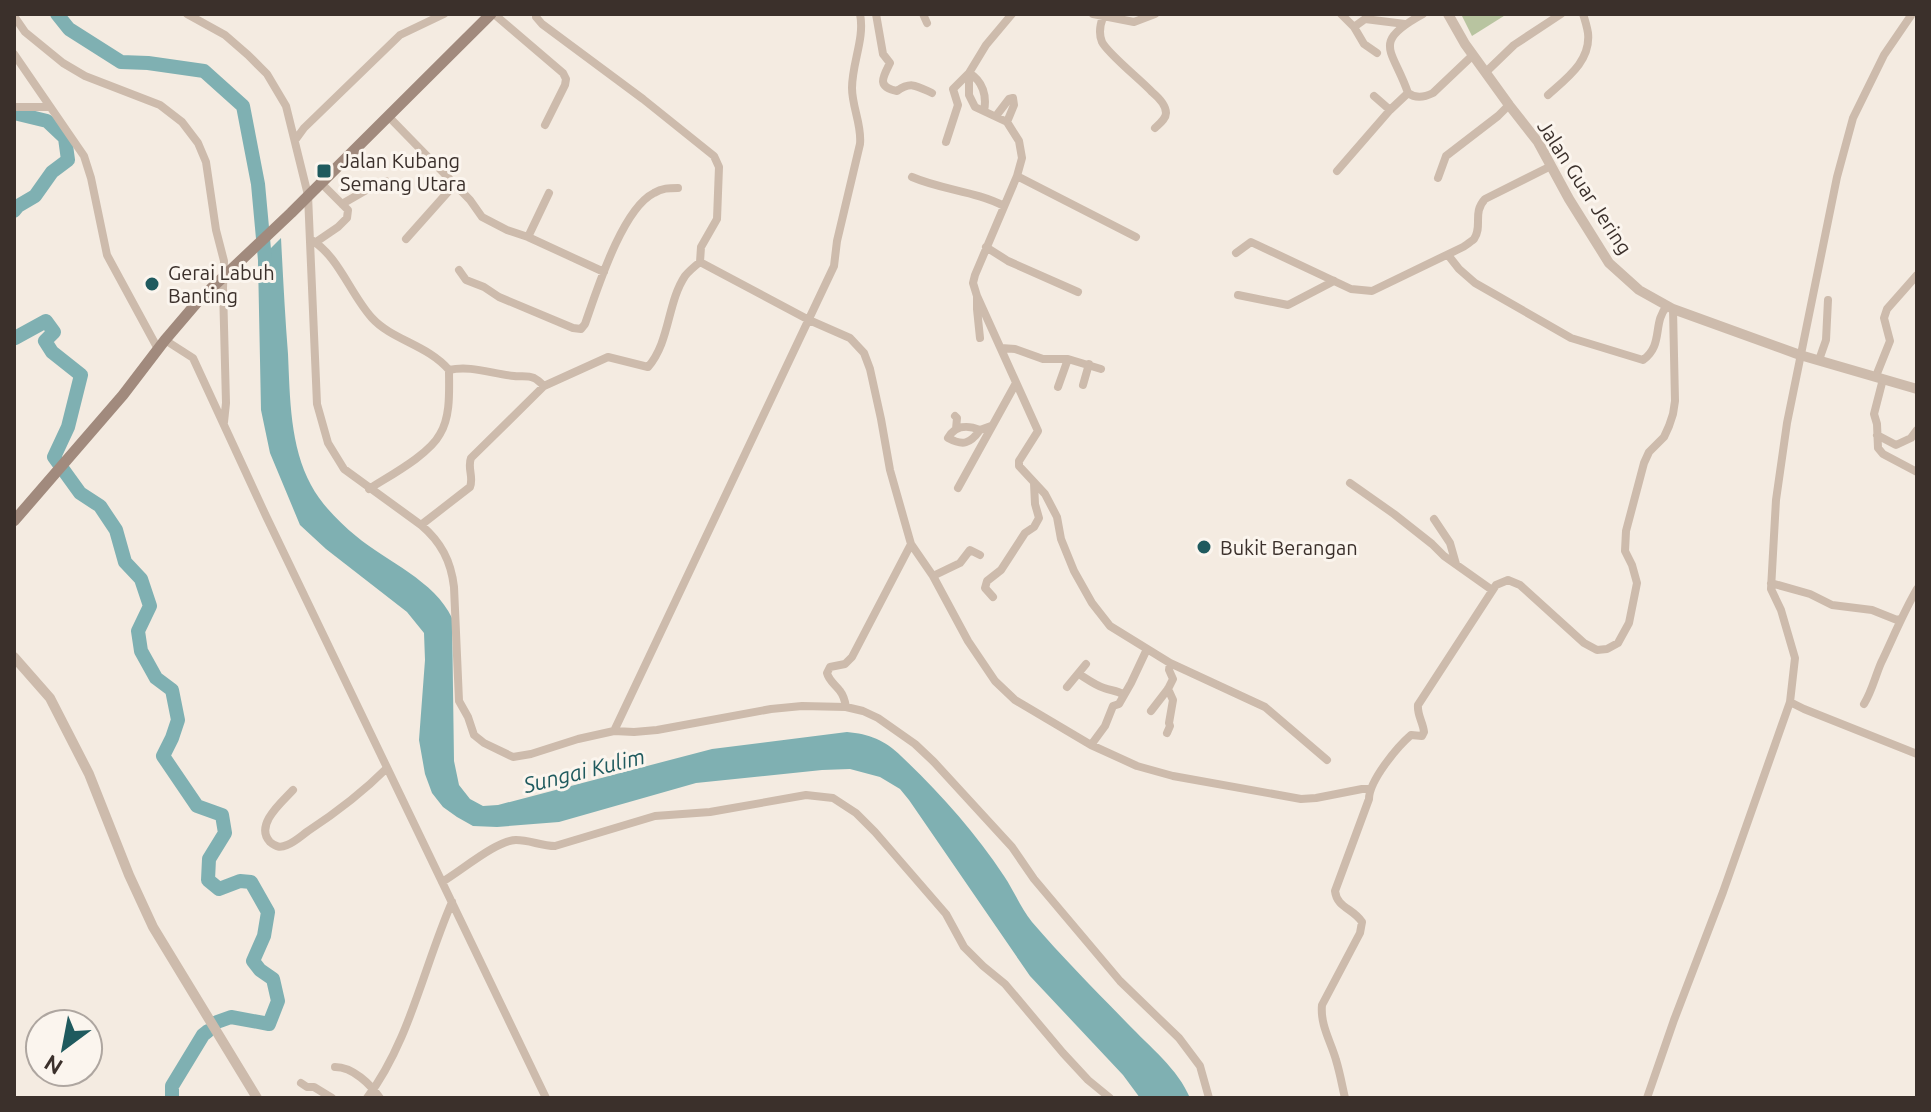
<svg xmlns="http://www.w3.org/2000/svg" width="1931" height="1112" viewBox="0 0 1931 1112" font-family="Ubuntu,sans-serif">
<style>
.green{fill:#b8c4a0}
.water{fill:#7fb0b2}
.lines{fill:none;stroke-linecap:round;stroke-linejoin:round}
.river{stroke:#7fb0b2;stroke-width:14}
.minor{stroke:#cdbbac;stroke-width:8}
.tertiary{stroke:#cdbbac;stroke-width:10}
.secondary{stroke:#a18a7d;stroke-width:11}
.poi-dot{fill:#1f5a5e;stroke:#fbf5ee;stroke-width:3}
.labels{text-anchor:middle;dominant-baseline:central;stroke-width:6;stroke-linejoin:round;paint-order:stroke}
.poi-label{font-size:20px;fill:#3b302b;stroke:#fbf5ee;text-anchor:start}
.street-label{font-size:20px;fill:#3b302b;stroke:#fbf5ee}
.water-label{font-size:22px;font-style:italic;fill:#1f5a5e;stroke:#fbf5ee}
</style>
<rect width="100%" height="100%" fill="#f4ebe1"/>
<path class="green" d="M1461 14H1507L1472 36Z"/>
<path class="water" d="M281 238C283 277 285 315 288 354 290 398 290 446 311 485 321 504 339 522 356 536 386 561 435 581 452 618L454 761 459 785 470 799 483 806 498 805 712 749 847 732C869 734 885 740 901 756 939 792 975 832 1004 876 1014 891 1021 908 1032 922 1063 958 1096 991 1128 1024 1150 1047 1178 1069 1190 1098H1140L1123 1075 1030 976 909 800 900 789 880 777 850 769 822 770 696 783 559 822 497 827 473 826 457 817 443 807 432 793 425 774 419 740 425 660 424 633 407 612 326 549 300 525 270 453 261 410 258 261Z"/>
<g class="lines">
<path class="river" d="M57 14 69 29 121 62 148 63 204 71 243 106 258 184 266 271
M14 113 47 121 65 138 68 160 52 172 35 196 18 206 14 211
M14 337 15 338 46 321 54 332 45 341 52 352 81 375 68 427 54 457 80 493 100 506 116 530 125 562 141 579 150 606 138 631 141 651 156 678 172 690 178 720 172 738 163 756 197 806 222 815 225 833 209 859 208 880 219 889 240 881 251 882 268 912 264 936 253 961 260 970 273 979 278 1001 269 1024 231 1017 217 1022
M172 1098V1086L203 1035 208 1031"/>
<path class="minor" d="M187 14 225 35 248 55 267 74 286 106 308 195 317 404 328 443 344 469 421 525C441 542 451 561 454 587L459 701 468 717 474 735 484 743 513 757 531 754 578 739 614 731 634 732 657 730 771 709 802 706 846 707 863 711 878 718 915 744 934 762 1012 847 1034 879 1120 981 1179 1038 1200 1066 1209 1098
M494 14 563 73 566 79 565 85 545 125
M876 14 883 54 890 63C883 77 876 87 897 91 911 81 917 86 932 93
M923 14 927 23
M1012 14 986 45 969 73V95L975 107 1007 122 1019 141 1022 158 1017 176 975 275 973 283 977 296 1038 431 1019 461V466L1045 494 1057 517 1061 539 1074 571 1092 603 1110 626 1170 663 1265 707 1327 760
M1093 14 1134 22 1155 14
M1341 14 1354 27
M1423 14C1370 43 1393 49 1408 93 1416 99 1425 97 1433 93L1473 55
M14 16 25 32 63 63 85 76 160 105 182 122 198 143 206 162 216 230 224 261 223 288 226 403 224 422
M1103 17C1100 25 1099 35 1102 42 1108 54 1141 80 1152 92 1158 97 1166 105 1166 113 1166 119 1159 124 1155 128
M1377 53 1364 44 1354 27 1365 19 1405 24
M14 54 84 156 91 178 107 255 158 349
M1486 72 1514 45 1561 14
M1548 95C1567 78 1591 61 1588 33 1587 27 1585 20 1583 14
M1374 96 1390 110 1408 93
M14 107H50
M388 116 470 200 482 217 507 230 528 237 604 272
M996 116 1009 99 1013 98
M1007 122 1014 105 1013 98
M296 139 304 128 400 35 444 14
M946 142 958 105 953 89 969 73C983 81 987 96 984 111
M1337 171 1390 110
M1017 176 1136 237
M912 177C942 190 975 191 1004 206
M1438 178 1446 156 1498 116 1509 105
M342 204 375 185 386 181
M528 237 549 193
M310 239C339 256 350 294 372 318 392 340 428 345 449 370 449 390 451 416 440 434 429 455 389 476 369 489
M406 239 455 184
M316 242 338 227 347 218 348 210 321 183
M986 247 1008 261 1078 292
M1236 253 1251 242 1351 289 1372 291 1463 247C1465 246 1473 240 1474 239 1483 226 1472 213 1485 199L1551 166
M1448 255 1459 269 1475 283 1571 338 1643 360C1664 345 1652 323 1667 306
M700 262 809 320 850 338 864 353 870 369 881 419 890 470 911 544 933 576 968 641 995 681 1015 700 1091 745 1137 766 1173 776 1301 799 1316 798 1362 789H1369
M459 270 466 280 484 287 499 297 573 328 581 329 585 324C597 290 622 209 654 193 662 188 669 188 678 188
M1238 295 1288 305 1334 281
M977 297V309L980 338
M165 340 193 358 266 516 546 1098
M1001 348 1015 349 1043 359H1068L1101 369
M1819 360 1826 340 1828 300
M449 370C471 365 492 374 514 376 520 377 527 375 534 378 536 379 542 384 544 386
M1876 376 1890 341 1884 318 1887 309 1917 275
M1883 379 1874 414 1877 424 1878 448 1883 454 1917 472
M1083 385 1089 364
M1058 387 1068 359
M955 416 957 418 956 429
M980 430C970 444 963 446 948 438 955 425 968 425 980 430L991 426
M1877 435 1896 445 1911 438 1917 430
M1350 483 1394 514 1432 544 1444 556 1492 590
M958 488 1016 383
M1434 519 1450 543 1456 564
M421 525 470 487C474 477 467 468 471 458L544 386 608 357 648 367C670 342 667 303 685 276 689 271 695 266 700 262L701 247 717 219 719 167 714 156 643 99 542 24 536 17V14
M933 576 960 563 970 550 980 555
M1771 583 1810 594 1832 605 1872 610 1897 620 1900 619
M993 597 985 588 987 581 1001 570 1025 533 1034 527 1039 518 1035 504 1034 483
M1079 674C1087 679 1095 685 1104 688 1112 691 1117 690 1124 695
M1067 687 1086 664
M1790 702 1804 709 1917 754
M1864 704C1872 691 1875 677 1881 663 1893 638 1903 613 1917 589
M846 707C845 701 844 696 840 691 835 684 829 681 827 673L830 667 845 664 852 657 911 544
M1151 711 1168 689 1173 679 1169 670 1170 663
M614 731 834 266 837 241 860 144C862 125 852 107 852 88 852 63 865 38 860 14
M1167 733 1170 726 1169 723 1173 700 1168 689
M1091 745 1105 726 1113 706 1119 704 1131 683 1147 649
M293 790C282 802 254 825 270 842 276 847 280 848 287 845 295 842 301 836 308 831 337 812 363 792 387 768
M442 882C461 871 497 840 516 840 530 840 541 846 555 846L655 816 710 812 806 795 833 798 856 813 875 832 946 914 964 947 983 966 1005 984 1063 1053 1088 1080 1110 1098
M335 1067C353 1067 370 1084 380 1098
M301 1083 307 1087H314L332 1098
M367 1098C409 1043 424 966 452 902
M1345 1098C1342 1085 1340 1073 1336 1060 1331 1042 1320 1025 1322 1005L1360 933 1362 922C1353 908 1337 908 1335 891L1369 799C1369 781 1397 747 1411 735L1422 736 1424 732C1423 722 1417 715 1418 705L1496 585 1508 580 1520 585 1584 643 1597 650 1607 649 1618 643 1629 623 1637 583 1632 565 1625 551 1626 531 1644 463 1649 452 1664 437 1669 426 1673 414 1675 401 1673 309
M1647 1098 1674 1020 1723 892 1790 702 1795 658 1781 610 1771 589 1776 500 1787 423 1837 177 1853 118 1884 55 1912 14"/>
<path class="tertiary" d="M1448 14 1465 44 1509 105 1538 142 1569 199 1609 263 1639 290 1673 309 1800 355 1917 389
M14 657 50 698 89 774 129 875 153 927 257 1098"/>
<path class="secondary" d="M14 521 123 395 165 340 200 299 291 213 491 14"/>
</g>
<g class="poi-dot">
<rect x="316" y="163" width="16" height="16" rx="4"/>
<circle cx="152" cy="284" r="8"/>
<circle cx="1204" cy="547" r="8"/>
</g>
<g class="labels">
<g class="poi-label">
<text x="340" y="160">Jalan Kubang<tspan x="340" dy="23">Semang Utara</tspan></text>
<text x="168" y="272">Gerai Labuh<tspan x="168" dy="23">Banting</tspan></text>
<text x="1220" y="547">Bukit Berangan</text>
</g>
<g class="street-label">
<text transform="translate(1585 187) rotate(57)">Jalan Guar Jering</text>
</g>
<g class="water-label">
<text transform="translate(584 770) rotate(-14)">Sungai Kulim</text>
</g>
</g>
<rect width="1931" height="1112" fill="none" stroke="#3b302b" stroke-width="32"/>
<g transform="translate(64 1048) rotate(212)"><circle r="38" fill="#fbf5ee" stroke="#aea6a0" stroke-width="2"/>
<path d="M0-6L14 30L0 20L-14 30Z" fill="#1f5a5e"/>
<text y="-12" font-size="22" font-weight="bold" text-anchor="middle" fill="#3b302b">N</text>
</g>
</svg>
